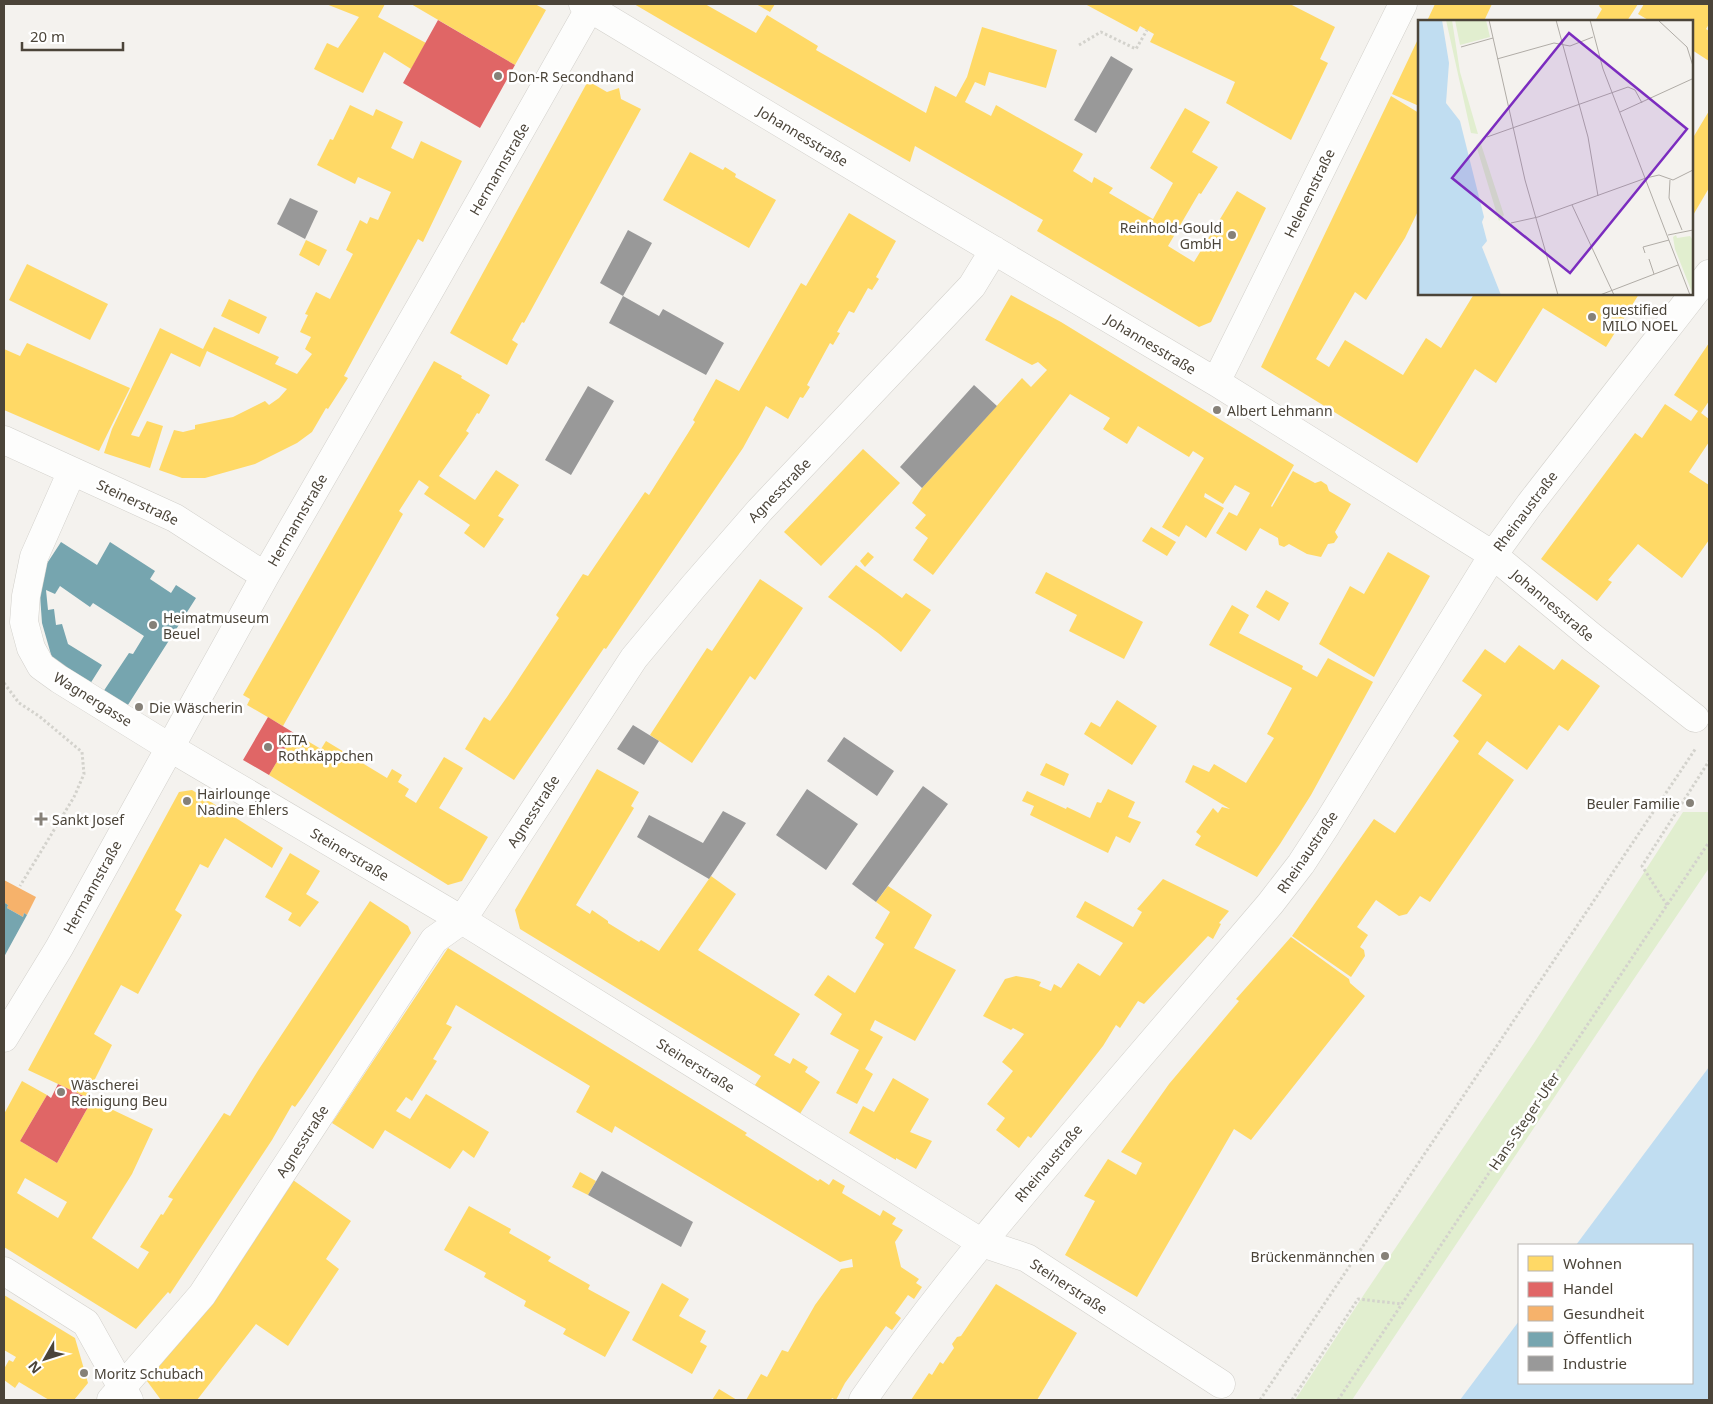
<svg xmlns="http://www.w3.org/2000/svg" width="1713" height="1404" viewBox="0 0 1713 1404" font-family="'Noto Sans',sans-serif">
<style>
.green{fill:#e1eecf}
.water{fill:#c0ddf1}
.homes{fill:#ffd966;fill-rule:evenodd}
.shops{fill:#e06666}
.health{fill:#f6b26b}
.public{fill:#76a5af}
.industry{fill:#999}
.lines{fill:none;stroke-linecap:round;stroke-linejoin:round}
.minor-casing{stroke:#d2d0cb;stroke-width:29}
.path{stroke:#d3d2cc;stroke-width:3;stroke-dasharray:2.5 2.5;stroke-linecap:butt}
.minor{stroke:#fdfdfc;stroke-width:28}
.poi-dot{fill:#868178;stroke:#fff;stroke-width:2}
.labels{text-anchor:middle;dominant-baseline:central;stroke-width:5;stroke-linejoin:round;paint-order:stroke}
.poi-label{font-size:14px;fill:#4b4439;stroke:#fff;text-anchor:start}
.street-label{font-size:14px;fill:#4b4439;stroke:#fff}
.inset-road{fill:none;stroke:#b0aca6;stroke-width:1}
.view{fill:#7b2cbf;fill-opacity:0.15;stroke:#7b2cbf;stroke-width:2.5}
.inset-edge{fill:none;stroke:#4b4439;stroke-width:2.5}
</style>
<rect width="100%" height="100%" fill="#f4f2ee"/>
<path class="green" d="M1683 812H1709V868L1596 1035 1352 1400H1295L1365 1293 1534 1043Z"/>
<path class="water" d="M1709 1067V1400H1460L1519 1321V1383H1692V1245H1576Z"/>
<path class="homes" d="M326 4H385L378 17 426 43 411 69 384 52 363 93 314 69 327 43 338 48 359 17Z
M411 4H535L546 10 515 65Z
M634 4H705L756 33 767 15 818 46 816 50 926 113 935 86 956 97 967 77 982 27 1057 50 1046 88 989 72 985 86 975 82 965 102 991 116 996 105 1083 154 1073 171 1092 183 1094 177 1113 188 1109 193 1153 219 1173 183 1150 168 1185 108 1210 122 1192 152 1218 167 1201 194 1199 193 1168 246 1194 262 1237 191 1266 208 1211 322 1199 327 1037 231 1043 220 915 146 910 162 675 28Z
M756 4H775L770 12Z
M1085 4H1290L1335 27 1320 59 1328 63 1291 140 1226 103 1235 82 1150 42 1154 34 1140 26 1137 32Z
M1435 4H1492L1484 21H1427Z
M1600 4H1638L1627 21H1595L1602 9 1599 6Z
M1644 4H1709V24L1706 29 1709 31V61L1692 50V21H1650L1638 14Z
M1419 37V106L1392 94Z
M588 81 607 92 619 88 621 99 641 109 524 323 522 322 512 340 518 344 507 365 450 333Z
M1391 96 1419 113V209L1405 238 1366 300 1355 292 1316 359 1329 367 1345 340 1403 375 1426 338 1441 348 1474 294H1639L1606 347 1543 308 1496 383 1475 369 1417 463 1261 367Z
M350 105 373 116 376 109 403 122 391 148 413 159 421 141 462 161 423 242 418 239 344 376 348 378 328 409 326 408 312 432 297 443 255 464 205 478H182L159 470 174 430 183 432 195 429V425L233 417 265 401 269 405 279 398 287 389 207 351 200 367 171 353 131 435 139 437 147 421 163 426 150 468 104 453 112 429 160 328 203 349 214 327 279 357 275 364 297 374 312 354 305 349 311 337 300 332 308 315 305 314 316 292 330 299 353 254 346 250 360 220 367 224 370 217 378 220 391 192 358 177 355 184 317 165 330 139 333 140Z
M1709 111V188L1692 217V134L1694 136Z
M690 152 723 170 725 167 736 174 735 177 776 200 749 248 663 200Z
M849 213 896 241 876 277 879 279 872 290 868 288 854 313 849 311 837 332 840 333 833 345 830 343 807 385 810 387 803 398 800 397 788 419 766 406 743 448 606 649 604 648 514 780 465 749 484 717 490 721 507 697 559 618 556 615 583 574 588 576 645 492 649 495 695 422 693 420 716 379 739 391 801 283 806 286Z
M306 240 327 250 319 266 299 255Z
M27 264 108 304 90 340 9 300Z
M1011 295 1061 322 1294 465 1271 506 1272 507 1293 471 1315 483 1321 481 1327 485 1329 491 1351 504 1335 532 1338 537 1334 543 1328 544 1321 557 1307 554 1289 544 1284 547 1279 545 1278 538 1260 528 1246 551 1216 533 1229 512 1237 516 1250 493 1235 485 1223 504 1205 493 1204 497 1224 508 1206 538 1186 525 1179 537 1162 527 1204 458 1193 451 1189 457 1138 426 1127 444 1103 429 1110 418 1070 394 933 575 913 560 928 538 915 528 926 515 912 503 922 488 1022 378 1031 387 1047 370 1038 362 1032 365 985 340Z
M229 299 267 317 259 334 221 316Z
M27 343 130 388 99 451 4 410V349L20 356Z
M1709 343V401L1701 413 1709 419V442L1689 472 1709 485V540L1682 578 1638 544 1608 580 1612 582 1597 601 1541 559 1635 433 1642 438 1665 404 1691 421 1698 411 1674 395Z
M434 361 462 376 461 378 490 395 479 414 477 413 466 431 469 433 439 476 475 500 496 470 519 485 498 516 504 519 484 548 464 533 470 525 424 494 429 487 419 480 399 511 403 514 283 726 247 705 250 699 243 695Z
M863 449 900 483 821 566 784 532Z
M1151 527 1176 542 1167 556 1142 541Z
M868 552 874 557 865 567 860 561Z
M1388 552 1430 576 1374 677 1319 644 1350 586 1364 594Z
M856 565 902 598 906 593 931 610 901 652 878 633 828 597Z
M1046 572 1143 622 1124 659 1069 631 1077 615 1035 593Z
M760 579 803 608 755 680 750 676 692 763 650 735 707 648 712 651Z
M1266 590 1289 603 1279 621 1256 607Z
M1232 605 1249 615 1239 633 1303 666 1302 669 1317 677 1328 658 1373 682 1311 795 1280 844 1257 877 1195 845 1201 836 1196 832 1213 808 1218 813 1222 807 1230 809 1185 782 1193 765 1209 772 1214 764 1246 783 1274 738 1267 734 1292 688 1209 645Z
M1519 645 1554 670 1562 659 1600 686 1568 731 1559 725 1527 770 1487 741 1478 754 1514 780 1430 902 1420 896 1407 914 1399 916 1376 900 1357 927 1368 935 1360 947 1364 950 1365 956 1351 977 1292 936 1374 819 1395 833 1459 741 1453 736 1482 695 1462 681 1485 649 1505 663Z
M1117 700 1157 726 1132 765 1084 734 1091 722 1100 727Z
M294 733 321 749 326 741 387 778 392 769 402 775 398 782 409 789 405 796 416 803 444 757 463 768 439 808 488 837 462 881 448 885 269 775Z
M1046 763 1069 774 1064 786 1040 775Z
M597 769 639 792 631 806 634 808 576 905 590 914 592 910 608 921V923L639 942 641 940 659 951 711 876 736 894 698 950 800 1014 774 1055 790 1064 793 1058 808 1067 805 1072 820 1082 798 1117 753 1088 761 1076 520 929 515 910Z
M1108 789 1135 802 1128 817 1141 822 1130 843 1116 836 1108 853 1030 815 1034 806 1022 801 1027 791 1066 809 1067 807 1090 818 1097 802 1101 803Z
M192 790 283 848 272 868 225 838 208 868 200 864 175 910 182 915 138 994 121 985 94 1034 112 1045 86 1097 28 1070 179 792Z
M290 853 320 871 306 894 319 902 300 927 288 920 292 913 265 897Z
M1163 879 1229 911 1219 923 1221 924 1213 939 1208 936 1144 1004 1138 1001 1120 1028 1116 1025 1103 1046 1031 1138 1028 1136 1019 1148 996 1130 1005 1118 987 1104 1013 1071 1002 1062 1024 1034 1013 1028 1011 1030 983 1016 1005 979 1016 976 1033 979 1041 982 1039 986 1051 991 1054 984 1061 988 1078 963 1100 976 1123 943 1076 917 1085 901 1133 927 1142 912 1137 909Z
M888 886 932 915 914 948 956 970 915 1041 875 1020 870 1030 883 1037 865 1069 873 1074 857 1104 836 1093 859 1050 830 1034 842 1014 814 995 828 975 855 993 884 944 875 938 890 912 876 902Z
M370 901 408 926 411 933 303 1096 295 1107 292 1105 272 1140 170 1294 168 1292 136 1329 4 1247V1114L22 1081 47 1095 20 1141 57 1163 92 1100 153 1129 132 1174 92 1238 138 1269 149 1252 140 1247 161 1214 163 1215 173 1199 168 1197 224 1113 230 1116 259 1069ZM25 1178 67 1202 58 1218 17 1193Z
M1291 937 1349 979 1350 983 1365 996 1251 1140 1234 1129 1137 1297 1065 1255 1095 1201 1084 1196 1108 1159 1136 1175 1142 1163 1121 1152 1169 1084 1239 1001 1236 999Z
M448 948 747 1133 745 1135 818 1181 820 1179 829 1185 833 1179 845 1186 842 1193 880 1216 883 1210 896 1218 892 1224 903 1230 895 1242 901 1267 919 1279 916 1283 922 1287 914 1299 908 1295 895 1313 901 1318 892 1330 886 1326 845 1383 836 1400 832 1398 831 1400H746L761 1374 767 1377 782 1350 788 1352 815 1305 841 1269 853 1267 852 1259 840 1262 615 1126 612 1133 576 1112 590 1086 456 1005 446 1024 452 1027 433 1059 437 1061 412 1101 406 1097 396 1111 410 1119 426 1094 489 1132 474 1158 463 1150 450 1169 385 1130 373 1149 332 1123Z
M893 1078 929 1099 910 1132 932 1141 916 1169 896 1158V1160L849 1133 863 1106 874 1112Z
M580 1172 596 1181 588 1195 572 1187Z
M293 1180 351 1221 326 1259 339 1269 288 1346 256 1324 197 1400H161L147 1381 217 1296Z
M469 1206 511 1229 509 1233 551 1257 548 1261 590 1285 588 1289 630 1312 605 1357 563 1334 566 1329 524 1306 526 1301 484 1277 486 1273 444 1250Z
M662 1283 689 1299 679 1316 706 1331 700 1342 707 1346 692 1374 632 1340Z
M996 1284 1077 1333 1037 1400H911L929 1373 932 1375 940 1362 943 1364 954 1348 952 1344 957 1337 961 1336Z
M4 1295 75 1338 88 1383 74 1400H49L19 1382 15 1388 4 1380V1369L9 1360 13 1362 16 1357 4 1350Z
M719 1389 737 1400H712Z"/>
<path class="shops" d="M438 20 515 65 480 128 403 83Z
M268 717 294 733 269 775 243 760Z
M58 1084 92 1100 57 1163 20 1141 47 1095 51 1098Z"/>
<path class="health" d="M4 880 36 897 27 915 24 913 23 917 7 908 8 905 5 903 4 906Z"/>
<path class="public" d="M61 542 97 565 110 542 155 571 150 579 171 593 176 585 196 598 126 708 103 692 129 653 133 654 144 636 93 603 90 607 60 586 55 594 46 590 48 610 54 609 56 625 62 624 68 644 102 665 90 684 52 658 42 623 40 595 44 568Z
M5 903 8 905 7 908 23 917 24 913 27 915 4 957V906Z"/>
<path class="industry" d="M1111 56 1133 69 1096 133 1074 120Z
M290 198 318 211 305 239 277 224Z
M628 230 652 243 623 296 600 283Z
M623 296 659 316 663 309 724 343 706 375 609 323Z
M974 385 997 406 922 488 900 467Z
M588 386 614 401 571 475 545 460Z
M633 725 659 741 644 765 617 749Z
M844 737 894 771 877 796 827 761Z
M923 786 948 804 876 902 852 884Z
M807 789 858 824 826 870 776 835Z
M723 811 746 823 709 879 637 837 649 815 703 843Z
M602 1171 693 1222 681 1247 588 1195Z"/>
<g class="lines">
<g class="minor-casing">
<path id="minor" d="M583 4 914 203 1216 382 1493 555 1592 637 1695 718
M1216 382 1403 4
M4 440 175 518 265 576
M72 471 34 557 26 596 24 622 31 648 41 666 59 679 169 747 462 920 982 1243 1027 1258 1221 1384
M4 1038 59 948 265 576 427 295 592 4
M4 1271 86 1323 129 1400
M111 1400 202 1295 434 940 462 920 634 658 693 587 760 510 972 286 994 250
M863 1400C933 1298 1013 1204 1093 1111 1152 1042 1211 973 1270 904L1301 864 1327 824 1493 555 1530 504 1709 274"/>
</g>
<path class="path" d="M1079 45 1101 32 1136 49 1147 30
M4 683 19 703 39 716 82 752 84 774 74 797 20 886
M1667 905 1642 866 1709 761
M1260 1400 1696 748
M1292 1400 1358 1299 1402 1304
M1338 1400 1709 842"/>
<use href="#minor" class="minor"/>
</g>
<g class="poi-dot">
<circle cx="498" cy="76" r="5"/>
<circle cx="1232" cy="235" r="5"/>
<circle cx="1592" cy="317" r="5"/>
<circle cx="1217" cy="410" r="5"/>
<circle cx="153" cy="625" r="5"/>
<circle cx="139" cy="707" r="5"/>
<circle cx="268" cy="747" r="5"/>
<circle cx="187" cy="801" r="5"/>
<circle cx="1690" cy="803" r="5"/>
<path d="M38.5 811.5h5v5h5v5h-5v5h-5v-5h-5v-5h5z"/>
<circle cx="61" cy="1092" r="5"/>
<circle cx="1385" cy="1256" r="5"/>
<circle cx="84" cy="1373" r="5"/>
</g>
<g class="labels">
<g class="poi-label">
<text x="508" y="76">Don-R Secondhand</text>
<text x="1222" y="227" text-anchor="end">Reinhold-Gould<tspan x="1222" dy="16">GmbH</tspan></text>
<text x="1602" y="309">guestified<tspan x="1602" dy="16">MILO NOEL</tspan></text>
<text x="1227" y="410">Albert Lehmann</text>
<text x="163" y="617">Heimatmuseum<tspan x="163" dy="16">Beuel</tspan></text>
<text x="149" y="707">Die Wäscherin</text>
<text x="278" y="739">KITA<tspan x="278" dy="16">Rothkäppchen</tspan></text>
<text x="197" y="793">Hairlounge<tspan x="197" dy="16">Nadine Ehlers</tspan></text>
<text x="1680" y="803" text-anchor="end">Beuler Familie</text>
<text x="52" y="819">Sankt Josef</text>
<text x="71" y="1084">Wäscherei<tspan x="71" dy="16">Reinigung Beu</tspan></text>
<text x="1375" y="1256" text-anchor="end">Brückenmännchen</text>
<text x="94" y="1373">Moritz Schubach</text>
</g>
<g class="street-label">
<text transform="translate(803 136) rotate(31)">Johannesstraße</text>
<text transform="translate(499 169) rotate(-60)">Hermannstraße</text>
<text transform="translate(1309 193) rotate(-64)">Helenenstraße</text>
<text transform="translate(1151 344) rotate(31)">Johannesstraße</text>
<text transform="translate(779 490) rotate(-46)">Agnesstraße</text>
<text transform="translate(138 502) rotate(25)">Steinerstraße</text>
<text transform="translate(1525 511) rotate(-53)">Rheinaustraße</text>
<text transform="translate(297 520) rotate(-60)">Hermannstraße</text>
<text transform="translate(1553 605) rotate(40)">Johannesstraße</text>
<text transform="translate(93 699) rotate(32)">Wagnergasse</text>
<text transform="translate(533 811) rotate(-57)">Agnesstraße</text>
<text transform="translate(1307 852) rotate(-56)">Rheinaustraße</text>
<text transform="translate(350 854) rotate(31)">Steinerstraße</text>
<text transform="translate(92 887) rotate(-61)">Hermannstraße</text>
<text transform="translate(696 1065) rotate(32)">Steinerstraße</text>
<text transform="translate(1524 1121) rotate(-56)">Hans-Steger-Ufer</text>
<text transform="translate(302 1141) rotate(-57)">Agnesstraße</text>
<text transform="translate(1048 1163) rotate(-50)">Rheinaustraße</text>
<text transform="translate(1069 1286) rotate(33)">Steinerstraße</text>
</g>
</g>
<g transform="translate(1418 20)">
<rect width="275" height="275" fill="#f4f2ee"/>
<path d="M28 0H34L42 52 60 114 53 113ZM37 0H68L72 17 42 25ZM62 121 86 195 81 201 58 125ZM258 215 259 218 272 216 274 219 275 275 257 229 255 217Z" fill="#e1eecf"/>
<path d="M0 0H24L31 43 28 83 42 101 66 197 64 202 69 221 64 227 83 275H0Z" fill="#c0ddf1"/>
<path class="inset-road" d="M71 0 107 160 140 275M138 0 170 117 180 176M172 0 185 49 272 275M240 0 269 27 275 46M43 27 75 18M79 39 136 23 152 26 175 17M202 92 274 59M69 117 210 67 217 70 224 83M252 160 251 178 264 210M154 185 196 275M93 203 120 197 228 158 241 155 255 160 275 150M250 215 275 210M227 233 225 227 251 220M231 239 236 254M182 275 260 245"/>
<path class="view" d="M151 13 269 109 152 253 34 158Z"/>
<rect width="275" height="275" class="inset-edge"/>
</g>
<rect width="1713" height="1404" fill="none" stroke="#4b4439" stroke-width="10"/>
<rect x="1518" y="1244" width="175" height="140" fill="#ffffff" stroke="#b7b4b0"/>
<rect x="1528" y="1256" width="25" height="15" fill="#ffd966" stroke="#b7b4b0"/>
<text x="1563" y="1269" font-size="15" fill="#4b4439">Wohnen</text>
<rect x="1528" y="1282" width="25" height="15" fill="#e06666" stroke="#b7b4b0"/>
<text x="1563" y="1294" font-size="15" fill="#4b4439">Handel</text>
<rect x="1528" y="1306" width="25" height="15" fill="#f6b26b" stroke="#b7b4b0"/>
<text x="1563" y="1319" font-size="15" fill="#4b4439">Gesundheit</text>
<rect x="1528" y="1332" width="25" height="15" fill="#76a5af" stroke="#b7b4b0"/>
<text x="1563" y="1344" font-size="15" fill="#4b4439">Öffentlich</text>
<rect x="1528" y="1356" width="25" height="15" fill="#999999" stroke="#b7b4b0"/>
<text x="1563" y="1369" font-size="15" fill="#4b4439">Industrie</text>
<g transform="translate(45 1359) rotate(231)" stroke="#ffffff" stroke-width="4" paint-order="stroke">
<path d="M0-4L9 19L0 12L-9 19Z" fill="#4b4439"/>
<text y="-8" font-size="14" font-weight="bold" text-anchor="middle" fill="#4b4439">N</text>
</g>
<path d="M22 42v8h101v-8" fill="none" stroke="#4b4439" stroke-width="2.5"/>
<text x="30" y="42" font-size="15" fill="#4b4439" stroke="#ffffff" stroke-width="4" paint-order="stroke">20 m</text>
</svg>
